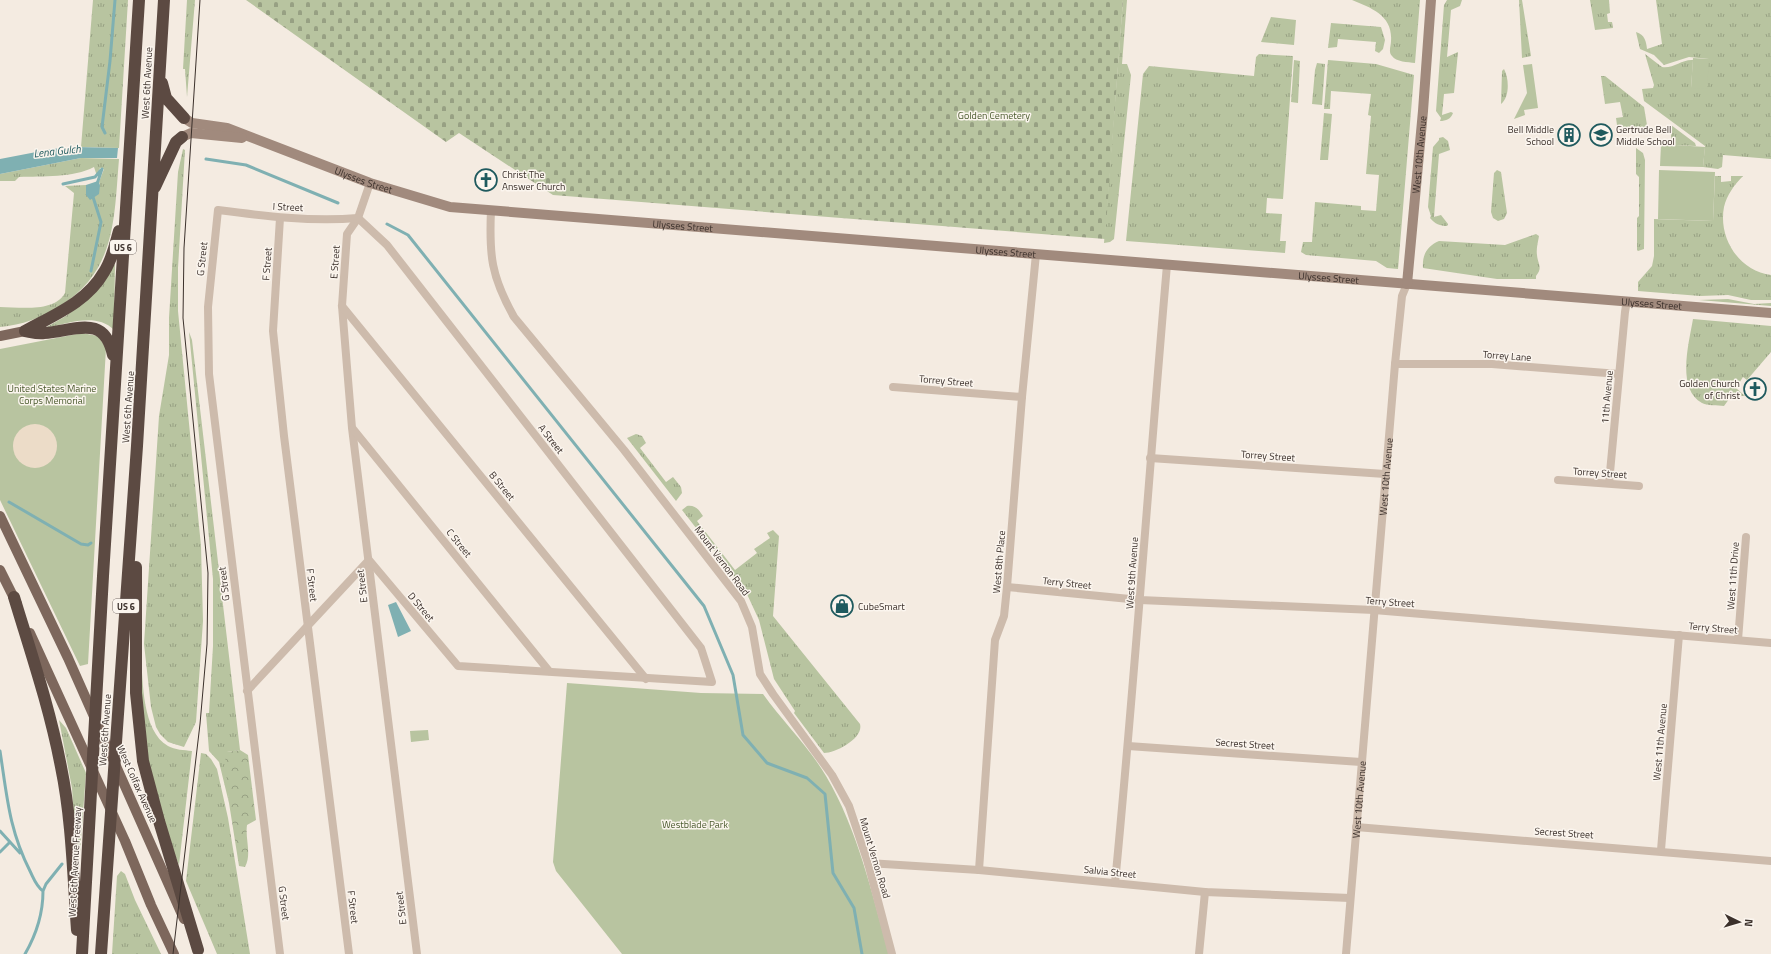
<svg xmlns="http://www.w3.org/2000/svg" width="1771" height="954" viewBox="0 0 1771 954" font-family="'Titillium Web',sans-serif">
<style>
.grass{fill:url(#grass-tufts)}
.forest{fill:url(#forest-crowns)}
.cemetery{fill:url(#cemetery-stones)}
.green{fill:#b8c4a0}
.plaza{fill:#ecdcc8}
.water{fill:#7fb0b2}
.lines{fill:none;stroke-linecap:round;stroke-linejoin:round}
.stream{stroke:#7fb0b2;stroke-width:3}
.street{stroke:#cdbbac;stroke-width:8}
.secondary{stroke:#a18a7d;stroke-width:10}
.primary{stroke:#7d675c;stroke-width:10}
.highway{stroke:#5c4a42;stroke-width:12}
.tram{stroke:#3b302b;stroke-width:1}
.labels{text-anchor:middle;dominant-baseline:central;stroke-width:3;stroke-linejoin:round;paint-order:stroke}
.shield{fill:#fbf5ee;stroke:#756b66;stroke-width:1}
.shield-label{font-size:9px;font-weight:bold;fill:#3b302b}
.street-label{font-size:10px;fill:#3b302b;stroke:#fbf5ee}
.park-label{font-size:10px;fill:#4a5a2e;stroke:#fbf5ee}
.poi-label{font-size:10px;fill:#3b302b;stroke:#fbf5ee;text-anchor:start}
.water-label{font-size:11px;font-style:italic;fill:#1f5a5e;stroke:#fbf5ee}
</style>
<defs>
<pattern id="grass-tufts" width="24" height="20" patternUnits="userSpaceOnUse"><rect width="24" height="20" fill="#b8c4a0"/><path d="M3 7l-1-3M5 7V3M7 7l1-3M15 17l-1-3M17 17v-4M19 17l1-3" fill="none" stroke="#97a083"/></pattern>
<pattern id="forest-crowns" width="20" height="18" patternUnits="userSpaceOnUse"><rect width="20" height="18" fill="#b8c4a0"/><path d="M2 6a3 3 0 1 1 6 0M12 15a3 3 0 1 1 6 0" fill="none" stroke="#97a083"/></pattern>
<pattern id="cemetery-stones" width="16" height="16" patternUnits="userSpaceOnUse"><rect width="16" height="16" fill="#b8c4a0"/><path d="M2 7V4a2 2 0 0 1 4 0v3zM10 15v-3a2 2 0 0 1 4 0v3z" fill="#97a083"/></pattern>
</defs>
<rect width="100%" height="100%" fill="#f4ebe1"/>
<path class="grass" d="M93 0H128L119 148 81 147Z
M187 0H195L187 97 185 69H183Z
M1123 0H1127L1122 64H1127L1131 75 1114 239 1110 242 1104 243Z
M1352 0H1420L1415 63C1408 62 1396 62 1392 56 1388 52 1391 46 1391 41 1393 16 1372 8 1352 0Z
M1447 0H1462L1460 6 1451 10 1447 57 1458 52 1454 93 1444 94 1442 115 1451 112 1453 113C1451 119 1446 121 1440 121L1441 118 1436 111 1444 5Z
M1519 0H1522L1531 56 1522 58Z
M1590 0H1609L1610 13 1607 14 1608 22H1612L1613 28 1595 30Z
M1656 0H1771V159L1723 155 1722 167 1718 169 1703 167 1705 146 1644 101 1642 89 1653 88 1654 85 1645 54 1662 67C1673 69 1682 59 1693 60L1691 88 1709 59 1689 57 1664 65 1654 55 1640 49 1636 32C1645 35 1646 41 1647 49L1662 44Z
M1271 17 1296 20 1294 45 1261 42Z
M1331 23 1381 27 1385 40 1383 49 1379 53 1375 51 1376 42 1338 39 1337 47 1328 48Z
M1259 54 1293 56 1283 199 1267 198 1266 213 1282 214 1280 241H1286L1285 253 1126 241 1143 74 1149 66 1254 76 1256 57Z
M1294 60 1300 61 1298 103 1291 102Z
M1328 60 1376 64 1414 75 1398 269 1387 268 1376 261 1306 255 1301 252 1303 242H1312L1315 202 1361 206V210L1376 211 1379 175 1366 174 1371 116 1368 115 1371 94 1331 91 1330 109H1324Z
M1317 63 1325 64 1322 105 1312 104 1315 70Z
M1504 69C1509 78 1510 97 1501 104L1502 71Z
M1601 76H1605L1644 107 1648 131 1639 133 1638 127 1624 129 1617 125 1616 118 1623 117 1620 102 1605 104Z
M1324 113 1332 114 1328 160H1320Z
M1671 125 1695 143 1696 146 1672 145 1670 126Z
M1443 137 1448 141 1450 150 1439 154 1434 217 1441 215 1448 224 1447 226C1440 226 1435 224 1430 218L1431 216 1428 207 1433 147 1439 140V138Z
M1636 148 1643 153 1645 160 1644 249 1638 251 1637 250V218L1639 216V177L1636 174Z
M183 149 185 150 178 268V311L201 546 203 621 196 722 184 747 168 742 160 734 156 727 151 707 144 644 159 416 169 355V318L178 172Z
M81 158 119 159C114 219 116 271 60 306 41 318 22 325 0 327V307C19 307 54 313 65 293L74 193 65 186 86 185 87 196 100 185 99 182 104 169 100 168 97 176 94 167C73 178 43 176 19 177L15 181H0V174Z
M1497 170 1501 172 1507 213 1504 219 1498 221 1493 218 1491 212 1494 173Z
M1715 176H1721V182L1731 181V176H1743C1734 185 1727 195 1724 207 1718 238 1739 271 1771 275V300H1751L1728 295 1700 296 1638 291V282L1652 266 1654 256V219L1713 221Z
M1536 234 1539 236C1538 242 1536 249 1537 255 1538 265 1543 267 1536 276V279H1497L1423 268C1422 255 1427 246 1439 241L1505 245Z
M115 264 114 330C96 312 67 324 45 328L66 316 84 302Z
M1728 299 1754 304 1771 303V306L1699 300Z
M1693 319 1771 326V352L1747 380 1743 377 1736 388 1745 396 1732 395 1724 406C1717 405 1708 406 1702 403 1676 389 1689 343 1693 319Z
M189 332 192 340 240 750 227 752 229 803 219 762 209 751 206 713H209L213 646V579Z
M636 434 642 436 646 443 640 448 666 482 673 477 681 487 682 493 676 501 627 438Z
M687 506C696 505 699 510 703 516L697 521 735 570 757 553 754 549 770 538 767 533 773 530 779 536 773 616 860 724C864 738 836 753 824 753L794 713 795 711 774 679 759 620 746 592 682 510Z
M141 655C143 682 142 731 168 746 175 750 184 750 192 751L179 865C158 816 145 761 141 707 140 690 141 672 141 655Z
M59 720 66 728 86 773 78 880 72 788Z
M201 753 206 754 211 759 217 769 228 818 250 954H217L186 881Z
M121 871 125 874 135 900 161 954H112L117 876Z"/>
<path class="forest" d="M240 750 248 755 256 820 247 825C245 839 252 854 245 867L239 866 229 803 225 761 227 752Z"/>
<path class="cemetery" d="M246 0H1123L1105 239 553 195 459 133 446 142Z"/>
<path class="green" d="M1693 58 1709 59 1707 89 1691 88Z
M1532 64 1538 108 1524 110 1525 115 1514 119 1527 93 1523 65Z
M1661 144 1705 147 1703 167 1660 166Z
M1659 170 1715 172 1713 221 1658 219Z
M82 333 98 336 106 348 88 664 80 666 0 500V349Z
M567 683 701 693 763 694C783 722 809 747 826 776 858 830 872 894 889 954H622L556 871 553 862Z
M428 730 429 740 411 742 410 731Z"/>
<path class="plaza" d="M13 446a22 22 0 1 1 44 0a22 22 0 1 1-44 0Z"/>
<path class="water" d="M76 147 118 148 117 158H81L0 174V159L52 149Z
M98 181 100 185 99 194 90 200 86 195V185Z
M396 602 411 631 398 637 388 605Z"/>
<g class="lines">
<path class="stream" d="M105 133 102 127 110 61 115 0
M206 159 246 165 338 203
M63 184 95 177 101 170
M97 184 102 169
M387 224 408 235 704 606 733 675 743 735 767 763 807 778 825 794 833 873 854 908 862 954
M91 271 101 222 93 197
M9 502 81 544 88 545 91 543
M0 751C7 796 9 830 30 871 34 879 36 886 43 891L46 884 62 864
M0 831 20 853
M0 852 9 843
M25 954C36 935 43 913 43 891"/>
<g class="street">
<path d="M370 183 358 218 347 234 342 306 352 428 417 954"/>
<path d="M491 210C489 255 491 276 514 317L624 450 741 601 752 627 760 674 773 694 832 775 849 806 868 863 892 954"/>
<path d="M280 218 273 331 284 436 349 954"/>
<path d="M342 306 646 679"/>
<path d="M1395 364H1492L1619 374"/>
<path d="M893 387 1022 397"/>
<path d="M353 429 549 671"/>
<path d="M1150 458 1385 474"/>
<path d="M1558 480 1639 486"/>
<path d="M1609 483 1625 312 1626 306 1630 302"/>
<path d="M1007 587 1140 600 1374 610 1771 643"/>
<path d="M1738 640 1746 537"/>
<path d="M247 691 369 560 458 666 712 682 701 648 387 245 358 218"/>
<path d="M1128 746 1361 762"/>
<path d="M1356 827 1771 861"/>
<path d="M1661 850 1679 635"/>
<path d="M868 863 979 870 1205 892 1350 898"/>
<path d="M979 870 995 640 1004 616 1007 587 1022 397 1036 254"/>
<path d="M1115 883C1135 677 1149 471 1167 265"/>
<path d="M280 954 209 374 208 307 218 210C264 216 311 222 358 218"/>
<path d="M1199 954 1205 892"/>
<path id="s1" d="M1346 954 1395 364 1402 296 1407 284"/>
</g>
<g class="secondary">
<path id="s2" d="M184 118 192 123 227 128 370 183 450 207 1771 313"/>
<path d="M182 137 191 133 242 138"/>
<path id="s3" d="M1407 284 1423 111 1431 0"/>
</g>
<path class="primary" d="M0 336 25 331
M0 516 68 658 184 919
M0 570 17 604
M30 633 125 841 151 905 174 954"/>
<path class="highway" d="M162 83 166 98 184 118
M155 187 176 142 182 137
M25 331C54 315 87 302 104 272 112 260 115 245 119 231
M25 331C31 332 38 334 44 333 75 331 104 313 113 355
M136 567V693L143 761 159 821 198 950
M14 597C31 653 50 709 61 767 72 820 73 876 77 930
M82 954 103 576 139 0
M101 954 137 446 164 0"/>
<path class="tram" d="M173 954 200 724 207 644 208 573 183 318 184 248 200 0"/>
</g>
<defs>
<g id="building-ring" transform="scale(1.15)"><circle r="9.5" fill="#fbf5ee" stroke="#1f5a5e" stroke-width="1.5"/><path d="M-4-6H4V6H1V3H-1V6H-4ZM-2.5-4.3h1.7v1.8h-1.7ZM.8-4.3h1.7v1.8H.8ZM-2.5-1h1.7V.8h-1.7ZM.8-1h1.7V.8H.8Z" fill="#1f5a5e"/></g>
<g id="school-ring" transform="scale(1.15)"><circle r="9.5" fill="#fbf5ee" stroke="#1f5a5e" stroke-width="1.5"/><path d="M0-5L7-2L0 1L-7-2ZM-4 1L0 2.5L4 1V4Q0 6-4 4Z" fill="#1f5a5e"/></g>
<g id="church-ring" transform="scale(1.15)"><circle r="9.5" fill="#fbf5ee" stroke="#1f5a5e" stroke-width="1.5"/><path d="M-1.2-6h2.4v3.5h3.3v2.4h-3.3V6h-2.4V-.1h-3.3v-2.4h3.3Z" fill="#1f5a5e"/></g>
<g id="shop-ring" transform="scale(1.15)"><circle r="9.5" fill="#fbf5ee" stroke="#1f5a5e" stroke-width="1.5"/><path d="M-5-2.5h2.3a2.7 3.5 0 0 1 5.4 0H5L5.5 6h-11ZM-1.5-2.5h3a1.5 2.3 0 0 0-3 0Z" fill="#1f5a5e"/></g>
</defs>
<g fill-rule="evenodd">
<use href="#building-ring" x="1569" y="135"/>
<use href="#school-ring" x="1601" y="135"/>
<use href="#church-ring" x="486" y="180"/>
<use href="#church-ring" x="1755" y="389"/>
<use href="#shop-ring" x="842" y="606"/>
</g>
<g class="labels">
<g class="shield">
<rect x="110" y="240" width="26" height="14" rx="3"/>
<rect x="113" y="599" width="26" height="14" rx="3"/>
</g>
<g class="shield-label">
<text x="123" y="247">US 6</text>
<text x="126" y="606">US 6</text>
</g>
<g class="street-label">
<text transform="translate(147 83) rotate(-87)">West 6th Avenue</text>
<text stroke="none"><textPath href="#s3" startOffset="130">West 10th Avenue</textPath></text>
<text stroke="none"><textPath href="#s2" startOffset="191">Ulysses Street</textPath></text>
<text transform="translate(288 207) rotate(3)">I Street</text>
<text stroke="none"><textPath href="#s2" startOffset="515">Ulysses Street</textPath></text>
<text stroke="none"><textPath href="#s2" startOffset="839">Ulysses Street</textPath></text>
<text transform="translate(202 259) rotate(-84)">G Street</text>
<text transform="translate(335 262) rotate(-86)">E Street</text>
<text transform="translate(267 264) rotate(-86)">F Street</text>
<text stroke="none"><textPath href="#s2" startOffset="1163">Ulysses Street</textPath></text>
<text stroke="none"><textPath href="#s2" startOffset="1487">Ulysses Street</textPath></text>
<text transform="translate(1507 356) rotate(4)">Torrey Lane</text>
<text transform="translate(946 381) rotate(5)">Torrey Street</text>
<text transform="translate(1607 397) rotate(-85)">11th Avenue</text>
<text transform="translate(128 407) rotate(-86)">West 6th Avenue</text>
<text transform="translate(551 439) rotate(52)">A Street</text>
<text transform="translate(1268 456) rotate(4)">Torrey Street</text>
<text transform="translate(1600 473) rotate(4)">Torrey Street</text>
<text stroke="none"><textPath href="#s1" startOffset="479">West 10th Avenue</textPath></text>
<text transform="translate(502 486) rotate(51)">B Street</text>
<text transform="translate(459 543) rotate(51)">C Street</text>
<text transform="translate(722 561) rotate(53)">Mount Vernon Road</text>
<text transform="translate(999 562) rotate(-85)">West 8th Place</text>
<text transform="translate(1132 573) rotate(-86)">West 9th Avenue</text>
<text transform="translate(1733 576) rotate(-86)">West 11th Drive</text>
<text transform="translate(1067 583) rotate(6)">Terry Street</text>
<text transform="translate(224 584) rotate(-97)">G Street</text>
<text transform="translate(312 585) rotate(83)">F Street</text>
<text transform="translate(362 586) rotate(-97)">E Street</text>
<text transform="translate(1390 602) rotate(4)">Terry Street</text>
<text transform="translate(421 607) rotate(50)">D Street</text>
<text transform="translate(1713 628) rotate(5)">Terry Street</text>
<text transform="translate(105 730) rotate(-86)">West 6th Avenue</text>
<text transform="translate(1660 742) rotate(-85)">West 11th Avenue</text>
<text transform="translate(1245 744) rotate(4)">Secrest Street</text>
<text transform="translate(137 784) rotate(66)">West Colfax Avenue</text>
<text stroke="none"><textPath href="#s1" startOffset="155">West 10th Avenue</textPath></text>
<text transform="translate(1564 833) rotate(4)">Secrest Street</text>
<text transform="translate(875 858) rotate(73)">Mount Vernon Road</text>
<text transform="translate(75 862) rotate(-87)">West 6th Avenue Freeway</text>
<text transform="translate(1110 872) rotate(6)">Salvia Street</text>
<text transform="translate(284 903) rotate(83)">G Street</text>
<text transform="translate(353 907) rotate(83)">F Street</text>
<text transform="translate(401 908) rotate(-97)">E Street</text>
</g>
<g class="park-label">
<text x="994" y="115">Golden Cemetery</text>
<text x="52" y="388">United States Marine<tspan x="52" dy="12">Corps Memorial</tspan></text>
<text x="695" y="824">Westblade Park</text>
</g>
<g class="poi-label">
<text x="1554" y="129" text-anchor="end">Bell Middle<tspan x="1554" dy="12">School</tspan></text>
<text x="1616" y="129">Gertrude Bell<tspan x="1616" dy="12">Middle School</tspan></text>
<text x="502" y="174">Christ The<tspan x="502" dy="12">Answer Church</tspan></text>
<text x="1740" y="383" text-anchor="end">Golden Church<tspan x="1740" dy="12">of Christ</tspan></text>
<text x="858" y="606">CubeSmart</text>
</g>
<g class="water-label">
<text transform="translate(57 151) rotate(-6)">Lena Gulch</text>
</g>
</g>
<g transform="translate(1739 922) rotate(95)" stroke="#fbf5ee" stroke-width="3" paint-order="stroke">
<path d="M0-3L7 15L0 10L-7 15Z" fill="#3b302b"/>
<text y="-6" font-size="11" font-weight="bold" text-anchor="middle" fill="#3b302b">N</text>
</g>
</svg>
